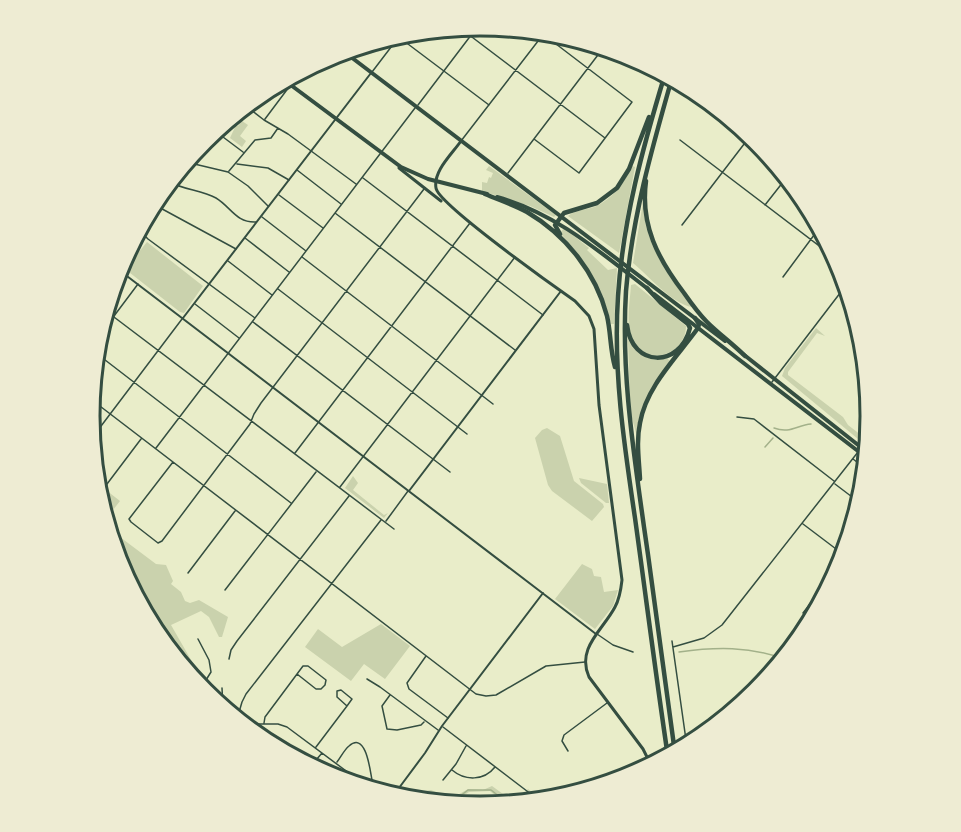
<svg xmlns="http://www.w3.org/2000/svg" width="961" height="832" viewBox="0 0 961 832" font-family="Karla,sans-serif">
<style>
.green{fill:#cad2ad}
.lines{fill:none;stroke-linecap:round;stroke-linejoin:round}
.stream{stroke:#a3b18a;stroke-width:1.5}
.minor{stroke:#344e41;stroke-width:1.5}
.tertiary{stroke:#344e41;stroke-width:2}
.secondary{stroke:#344e41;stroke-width:3}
.trunk{stroke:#344e41;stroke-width:4}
.motorway{stroke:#344e41;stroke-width:4.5}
.rim{fill:none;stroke:#344e41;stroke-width:3}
</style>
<rect width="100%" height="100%" fill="#e9edc9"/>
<path class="green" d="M242 121 248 125 240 136 246 141 242 147 230 138 236 125 238 126Z
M489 166 556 215 554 217 530 206 482 191V182L487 183 489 177 491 178 493 173 486 170Z
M632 166 635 167 619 253 568 216C575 210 586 210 594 207 613 199 624 183 632 166Z
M643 202C644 244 667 274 692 307 672 304 648 275 633 263Z
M564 228 589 248 587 250 608 270 617 268 614 324H611C602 286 586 262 560 233Z
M147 242 203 286 184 313 180 312 125 269Z
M635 284 686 326C686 354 648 368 633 341 625 325 630 302 631 285Z
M816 328 825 336 817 333 788 372V375L843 417 848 425 861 435 858 439 782 376 785 368Z
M628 340C639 352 648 364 667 358L670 361 640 414 636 433 630 411Z
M547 428 560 436 574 481 603 504 604 507 592 521 552 491 548 485 535 438 542 430Z
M353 476 358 483 353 490 384 515 388 513 384 518 345 488Z
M579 478 607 484 609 503H606L581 483Z
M97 483 120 501 106 519Z
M108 528 156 564 166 565 173 581 171 584 181 592 185 601 190 603 199 600 228 617 222 637H219L209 617 201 611 171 625 202 679 195 681 186 670 181 647 152 625 120 565Z
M582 564 592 569 594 576 601 577 604 592 618 590 613 606 595 629 555 599Z
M381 624 410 646 385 679 364 664 351 681 305 647 318 629 342 647Z
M492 786 503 794H511L519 800 528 789 542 800 514 803 509 797 501 801 490 791 469 792 458 799H452L428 795 412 800 395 796 397 793 404 799 422 791 431 790 441 794 456 796 468 789 483 790Z"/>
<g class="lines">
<path class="stream" d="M774 428C790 434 797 425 811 424
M765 447 773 438
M679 652C715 647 750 646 784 659
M407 799 426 795 453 798 459 797 468 790H491C497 794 501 801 508 796L517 803"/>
<path class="minor" d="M460 28 605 138
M396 35 489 105
M372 72 401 34
M418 105 478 26
M246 106 264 120 288 134 356 184
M265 119 301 71
M215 131 243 152
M534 139 579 173 632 102 539 31
M680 140 839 261
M461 141 545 32
M186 162 228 172 248 186 268 206
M237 164 268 168 289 180
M297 170 341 204
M229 171 255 140 271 138 278 128
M508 173 604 47
M363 178 543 315
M170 182C184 190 201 190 216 198 231 207 236 223 256 222
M279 195 323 228
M153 204 236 249
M765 205 787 177
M335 213 515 350
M262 217 306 251
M682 225 751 135
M139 230 148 239 255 318
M245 238 289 272
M302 257 493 404
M228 261 272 295
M783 277 820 227
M278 289 467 434
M195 304 239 338
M106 311 394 529
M253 322 450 472
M99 336 138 284
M96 353 291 503
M772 382 847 284
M92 400 476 694 486 696 496 695 546 666 585 662
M737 417 754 419 834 481
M92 438 182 319
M862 445 869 437
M156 448 415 108
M295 453 470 223
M853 459 866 469
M173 462 129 519 131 522 158 543 162 541 250 424 254 414 261 403 424 189
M107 484 141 439
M835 484 860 503
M340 487 515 257
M386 521 408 491
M803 524 844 555
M188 573 235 511
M225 590 316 472
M803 613 842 563
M597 634 613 645 633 652
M672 641 687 747
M673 647 704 638 722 625 858 452
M426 656 407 683 409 689 448 718
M229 659 231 650 237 641 349 496
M367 679 380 687 438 730
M198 684 206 680 211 672 209 660 198 639
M222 688 223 707
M390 695 382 706 387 729 397 730 421 725 424 722
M237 719 242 702 246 694 381 520
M264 723 265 717 303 666H308L326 680 325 685 321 689H316L297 674
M244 724H278L287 727 369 788
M443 727 540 801
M316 747 347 706 352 699 341 690 337 691V697L347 706
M568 751 562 741 564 735 607 703
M337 762C341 757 344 750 349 746 366 731 370 770 372 780L368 787
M311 766 322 753
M452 770C465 781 484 781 495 767
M443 780 456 764 466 746
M476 806H487"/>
<path class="tertiary" d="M119 270 596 634
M183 318 371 73
M409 491 561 291
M393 796 425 753 442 726 543 593"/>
<path class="secondary" d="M461 141C452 154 433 171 436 188 438 204 555 287 575 301L589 316 594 329 599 405 622 580C621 589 620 598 615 607 603 630 576 648 589 677L643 749 651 765
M399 168 441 201"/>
<path class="trunk" d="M343 51 725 341
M284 80 401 167 428 179 487 194
M497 197C556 213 601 253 648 289
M654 294 867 458
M743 354 867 452"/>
<path class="motorway" d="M665 74C643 147 623 219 618 296 613 371 624 444 635 518 646 597 656 677 668 757
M672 78C652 148 632 218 626 291 621 371 633 448 644 527 655 602 665 677 675 753
M646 181C640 225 658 259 684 293 691 303 698 313 707 322 719 334 733 344 745 356
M485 194C499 200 514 205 527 212 566 235 596 273 607 316 611 333 610 350 615 367
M560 234 555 225 564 213 597 203 617 188 629 169 649 117
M627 325C632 368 680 368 690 328L688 324 661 303 647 288
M640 479C639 460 636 441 640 423 646 387 677 357 698 328L699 324 695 318"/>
</g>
<path d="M0 0H961V832H0ZM100 416a380 380 0 1 1 760 0a380 380 0 1 1-760 0Z" fill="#eeecd3" fill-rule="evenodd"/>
<path class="rim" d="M100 416a380 380 0 1 1 760 0a380 380 0 1 1-760 0Z"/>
</svg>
